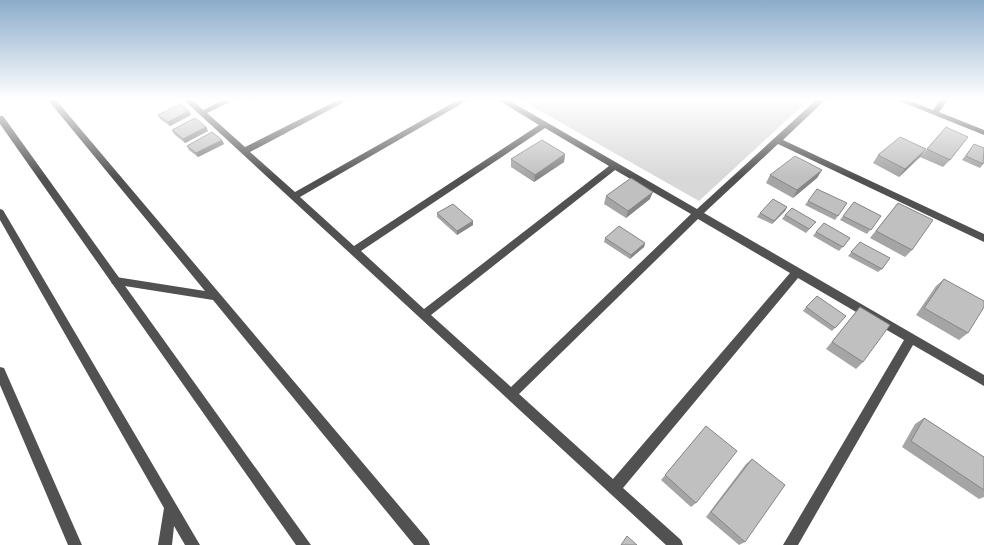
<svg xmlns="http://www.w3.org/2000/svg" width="984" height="545" viewBox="0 0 984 545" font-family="'Noto Sans',sans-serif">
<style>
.green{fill:#d8d8d8}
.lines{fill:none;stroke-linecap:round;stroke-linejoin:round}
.minor{fill:#515151;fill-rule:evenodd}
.tertiary{fill:#515151;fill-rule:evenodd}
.wall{fill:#a5a5a5}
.shaded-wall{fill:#868686}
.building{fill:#c0c0c0;stroke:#868686}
</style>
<rect width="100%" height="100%" fill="#fff"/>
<path class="green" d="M521 100H793L803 105 699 201Z"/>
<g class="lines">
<path class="minor" d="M48 100H56L428 540 430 545H414L213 300 112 284 111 281 112 278 116 277 205 291Z
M184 100H193L203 110 223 100H234L207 113 245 147 338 100H348L250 152 295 192 458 100H468L300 197 354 246 539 125 498 100H508L697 209 816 100H825L783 140 984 234V242L778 144 704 213 984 375V386L913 345 798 545H783L904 340 798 278 623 488 681 540 683 545H666ZM545 128 609 166 424 309 361 251ZM615 170 691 214 511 387 431 315ZM698 219 790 273 613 479 519 394Z
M897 100H908L933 110 940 100H948L939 112 984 130V135Z
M0 367 4 368 82 545H68L0 385Z"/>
<path class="tertiary" d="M0 116H3L311 545H296L0 124Z
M0 209 3 210 200 545H185L174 526 172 545H158L164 508 0 220Z"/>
</g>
<path class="wall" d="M189 111 191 115 170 126 160 119 158 115Z
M206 127 208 131 185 143 174 134 172 130Z
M946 127 950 160 943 167 920 157Z
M224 144 198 157 189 150 187 146Z
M974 144 984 163 980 168 962 160Z
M926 149 920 157 899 177 873 163 878 155Z
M565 154 564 162 534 182 511 167V159Z
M822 170 817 178 793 198 766 183 770 175Z
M606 196 650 199 626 218 604 204Z
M808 201 847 203 835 220 805 205Z
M854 202 881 216 867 234 840 220Z
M898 203 912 250 905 257 870 238Z
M787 207 785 211 772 224 757 217 760 213Z
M437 213 473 225 457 235 437 217Z
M785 215 816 222 806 233 782 219Z
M816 232 850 238 839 251 813 236Z
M605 238 645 243 644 247 630 259 604 242Z
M860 242 882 269 878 272 848 256Z
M944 279 968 333 959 340 916 315 936 286Z
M806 307 846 316 832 331 803 311Z
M860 307 863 362 856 369 826 349 854 314Z
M924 418 984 457V497L979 499 902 447 915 424Z
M706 426 696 503 691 507 661 480Z
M752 459 745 542 739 545 706 517 746 464Z"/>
<path class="shaded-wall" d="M189 111 191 115 170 126 168 122Z
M206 127 208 131 185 143 183 139Z
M222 140 224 144 198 157 196 153Z
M926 149 920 157 899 177 905 169Z
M565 154 564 162 534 182 535 175Z
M822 170 817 178 793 198 797 190Z
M653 192 650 199 626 218 628 211Z
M787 207 785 211 772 224 774 221Z
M473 221V225L457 235V231Z
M645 243 644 247 630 259 631 255Z"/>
<path class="building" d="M180 104 189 111 168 122 158 115Z
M195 118 206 127 183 139 172 130Z
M946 127 968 137 950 160 927 149Z
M212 132 222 140 196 153 187 146Z
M900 137 926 149 905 169 878 155Z
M542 140 565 154 535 175 511 159Z
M974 144 984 148 983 164 966 156Z
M795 156 822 170 797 190 770 175Z
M631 178 653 192 628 211 606 196Z
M817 189 847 203 838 216 808 201Z
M773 199 787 207 774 221 760 213Z
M854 202 881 216 871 230 843 216Z
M898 203 933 220 912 250 876 231Z
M453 204 473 221 457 231 437 213Z
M792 208 816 222 809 229 785 215Z
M824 223 850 238 843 247 816 232Z
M619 226 645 243 631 255 605 238Z
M860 242 890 258 882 269 851 252Z
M944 279 984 301V307L968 333 924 308Z
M817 296 846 316 835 328 806 307Z
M860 307 890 325 863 362 832 342Z
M924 418 984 457V490L911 441Z
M706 426 737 451 696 503 665 475Z
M752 459 785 485 745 542 711 512Z
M627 536 637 545H621Z"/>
<linearGradient id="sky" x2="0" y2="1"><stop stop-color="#8baccb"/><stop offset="0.56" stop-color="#fff"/><stop offset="1" stop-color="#fff" stop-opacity="0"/></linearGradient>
<rect width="984" height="177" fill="url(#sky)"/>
</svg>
